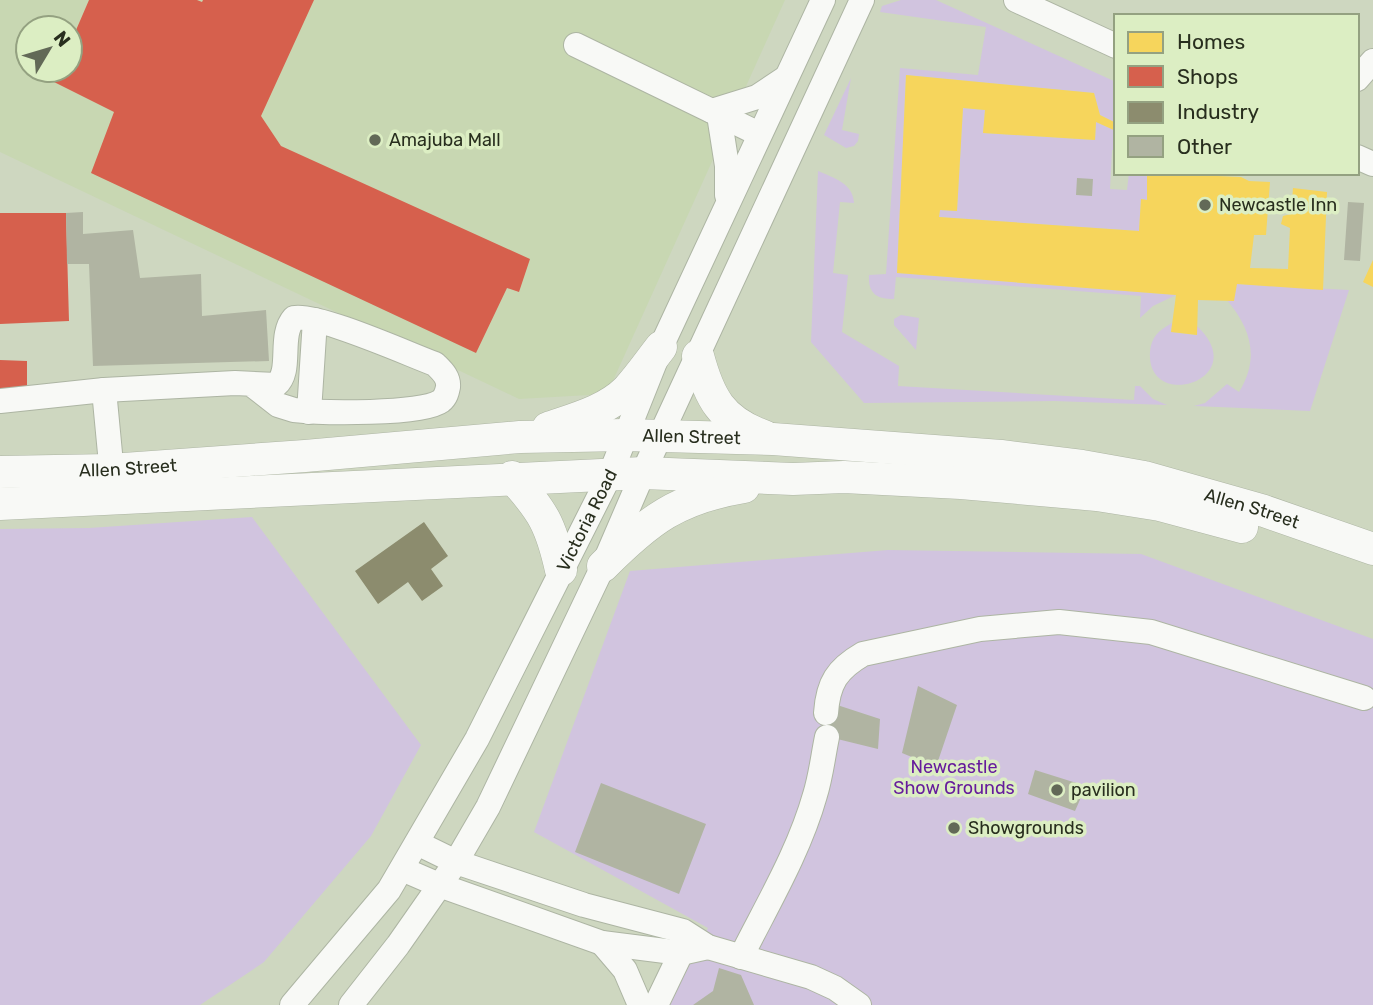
<svg xmlns="http://www.w3.org/2000/svg" width="1373" height="1005" viewBox="0 0 1373 1005" font-family="Rubik,sans-serif">
<style>
.built{fill:#c8d7b2;fill-rule:evenodd}
.green{fill:#d1c4df}
.homes{fill:#f6d55c}
.shops{fill:#d6604d}
.industry{fill:#8c8c6e}
.building{fill:#b0b4a2}
.lines{fill:none;stroke-linecap:round;stroke-linejoin:round}
.minor-casing{stroke:#adb5a3;stroke-width:26}
.major-casing{stroke:#adb5a3;stroke-width:33}
.minor{stroke:#f8f9f6;stroke-width:24}
.major{stroke:#f8f9f6;stroke-width:32}
.poi-dot{fill:#626957;stroke:#dceec3;stroke-width:2.5}
.labels{text-anchor:middle;dominant-baseline:central;stroke-width:7;stroke-linejoin:round;paint-order:stroke}
.poi-label{font-size:18px;fill:#282e1e;stroke:#dceec3;text-anchor:start}
.street-label{font-size:18px;fill:#282e1e;stroke:#dceec3}
.park-label{font-size:18px;fill:#661c9c;stroke:#dceec3}
</style>
<rect width="100%" height="100%" fill="#ced7c0"/>
<path class="built" d="M0 0H785L607 394 519 399 0 152ZM28 28H70V70H28Z"/>
<path class="green" d="M901 0H936L1116 82V123L1100 115 1094 93 906 75 897 273 1176 295 1153 306 1140 318 1141 296 896 277 894 299C877 299 868 294 869 275L886 274 900 68 978 75 986 27 880 12 882 6Z
M851 78 842 130 859 134 858 141 854 146 846 148 824 135Z
M963 108 985 110 983 133 1095 140 1096 122 1116 131V149L1112 150 1110 189 1127 190 1129 173H1147V200L1141 199 1139 231 939 217 940 210 957 211Z
M818 171C834 178 853 183 854 203L840 202 833 273 848 275 842 332 899 366 898 386 1134 400 1135 386H1140L1153 399 1167 405 1054 401 864 403 811 342Z
M1237 284 1349 290 1310 411 1194 406 1205 403 1227 384 1239 392C1260 358 1251 329 1227 300Z
M901 315 919 318 916 350 894 325V319Z
M1172 323 1171 332 1196 335 1197 326C1254 380 1146 413 1150 352 1151 337 1159 330 1172 323Z
M252 517 421 745 371 836 264 962 200 1005H0V529L89 528Z
M888 550 1141 554 1373 639V1005H669L708 928 534 832 630 571Z"/>
<path class="homes" d="M906 75 1094 93 1100 115 1116 123V131L1096 122 1095 140 983 133 985 110 963 108 957 211 940 210 939 217 1139 231 1141 199 1147 200V173L1241 177 1249 181 1270 182 1266 235H1254L1250 268 1288 269 1290 228 1281 224 1283 216 1291 214 1293 188 1327 192 1323 290 1237 284 1234 301 1198 300 1197 335 1171 332 1176 295 897 273Z
M1373 260V287L1363 282Z"/>
<path class="shops" d="M89 0H197L202 2 203 0H314L261 116 281 146 530 259 519 292 507 288 476 353 91 173 114 112 54 82 59 70H70V44Z
M0 213H66L69 321 0 324Z
M0 360 27 361V388H0Z"/>
<path class="industry" d="M424 522 448 556 431 569 443 586 422 601 408 582 378 604 355 571Z"/>
<path class="building" d="M1077 178 1093 179 1092 196 1076 195Z
M1348 202 1364 203 1360 261 1344 260Z
M83 212V234L133 230 140 278 201 274 202 316 266 310 269 361 93 366 89 264H67L66 213Z
M918 686 957 705 936 767 902 753Z
M828 702 880 719 878 749 821 735Z
M1035 770 1086 786 1075 811 1028 794Z
M601 783 706 824 679 894 575 852Z
M719 968 741 975 754 1005H693L713 991Z"/>
<g class="lines">
<g class="minor-casing">
<g id="minor">
<path d="M1016 0 1116 46"/>
<path d="M576 45 759 134"/>
<path d="M1357 79 1373 61"/>
<path d="M712 111 757 97 784 79"/>
<path d="M719 115 727 166V195"/>
<path d="M1357 157 1373 164"/>
<path d="M104 390 113 485"/>
<path d="M0 401 104 390 235 383 276 385C293 371 278 336 294 318 317 313 408 354 435 364 442 371 449 377 448 387 447 392 446 397 441 401 422 415 321 413 294 410L278 405 251 384"/>
<path d="M309 412 315 320"/>
<path d="M826 713C828 683 837 669 863 654L980 629 1059 622 1151 632 1364 698"/>
<path d="M417 843 456 862 584 905 683 931 708 947 811 977 835 988 859 1005"/>
<path d="M402 869 439 885 602 943 681 953 708 947"/>
<path d="M602 943 625 970 640 1005"/>
<path d="M741 957C767 905 799 852 815 795 821 776 823 756 827 737"/>
<path id="s1" d="M292 1005 389 890 477 739 610 475 661 347 823 0"/>
<path d="M351 1005 398 945 456 862 488 807 603 566 643 473 862 0"/>
<path d="M656 1005 681 953 682 939"/>
</g>
</g>
<g class="major-casing">
<g id="major">
<path d="M698 356C709 397 721 421 764 436"/>
<path d="M548 428C574 419 606 411 627 390 639 377 650 361 661 347"/>
<path id="s2" d="M0 472 110 470 305 456 520 437 625 435 773 439 1001 456 1082 466 1144 477 1264 511 1373 549"/>
<path d="M512 477C543 511 551 525 561 570"/>
<path d="M0 504 643 473 793 479 844 477 961 483 1097 495 1160 505 1242 527"/>
<path d="M603 566C649 520 677 498 744 487"/>
</g>
</g>
<use href="#minor" class="minor"/>
<use href="#major" class="major"/>
</g>
<g class="poi-dot">
<circle cx="375" cy="140" r="7"/>
<circle cx="1205" cy="205" r="7"/>
<circle cx="1057" cy="790" r="7"/>
<circle cx="954" cy="828" r="7"/>
</g>
<g class="labels">
<g class="poi-label">
<text x="389" y="140">Amajuba Mall</text>
<text x="1219" y="205">Newcastle Inn</text>
<text x="1071" y="790">pavilion</text>
<text x="968" y="828">Showgrounds</text>
</g>
<g class="street-label">
<text stroke="none"><textPath href="#s2" startOffset="693">Allen Street</textPath></text>
<text stroke="none"><textPath href="#s2" startOffset="128">Allen Street</textPath></text>
<text stroke="none"><textPath href="#s2" startOffset="1260">Allen Street</textPath></text>
<text stroke="none"><textPath href="#s1" startOffset="570">Victoria Road</textPath></text>
</g>
<g class="park-label">
<text x="954" y="767">Newcastle<tspan x="954" dy="21">Show Grounds</tspan></text>
</g>
</g>
<rect x="1114" y="14" width="245" height="161" fill="#dceec3" stroke="#94a181" stroke-width="2"/>
<rect x="1128" y="32" width="35" height="21" fill="#f6d55c" stroke="#94a181" stroke-width="2"/>
<text x="1177" y="49" font-size="21" fill="#282e1e">Homes</text>
<rect x="1128" y="66" width="35" height="21" fill="#d6604d" stroke="#94a181" stroke-width="2"/>
<text x="1177" y="84" font-size="21" fill="#282e1e">Shops</text>
<rect x="1128" y="102" width="35" height="21" fill="#8c8c6e" stroke="#94a181" stroke-width="2"/>
<text x="1177" y="119" font-size="21" fill="#282e1e">Industry</text>
<rect x="1128" y="136" width="35" height="21" fill="#b0b4a2" stroke="#94a181" stroke-width="2"/>
<text x="1177" y="154" font-size="21" fill="#282e1e">Other</text>
<g transform="translate(49 49) rotate(52)"><circle r="33" fill="#dceec3" stroke="#94a181" stroke-width="2"/>
<path d="M0-5L12 26L0 18L-12 26Z" fill="#626957"/>
<text y="-10" font-size="19" font-weight="bold" text-anchor="middle" fill="#282e1e">N</text>
</g>
</svg>
